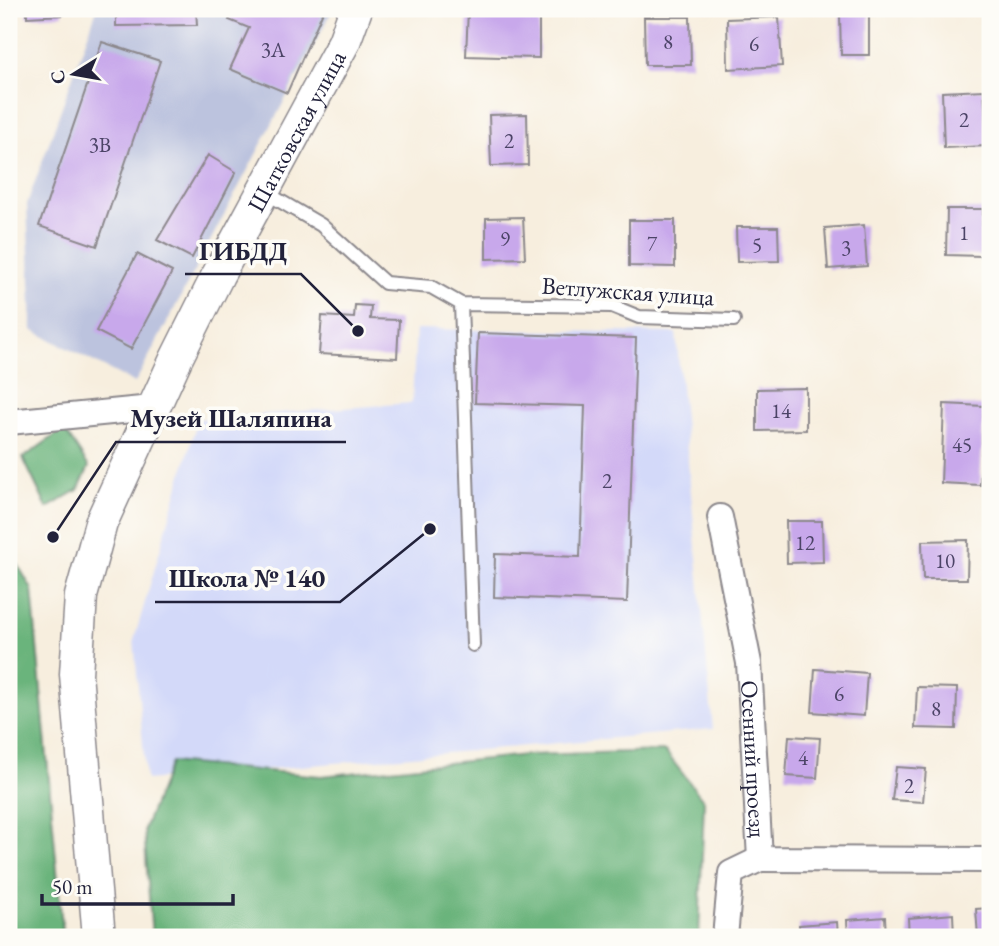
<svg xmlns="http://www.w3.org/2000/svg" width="999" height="946" viewBox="0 0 999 946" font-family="'EB Garamond',serif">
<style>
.built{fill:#d3d9f9}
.industrial{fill:#bcc3de}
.forest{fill:#6ab47b;stroke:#466b5b;stroke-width:2}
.building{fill:#c8a8eb}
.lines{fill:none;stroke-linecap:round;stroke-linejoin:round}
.service-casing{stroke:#8c888c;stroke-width:16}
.minor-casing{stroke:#8c888c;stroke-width:28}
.tertiary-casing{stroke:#8c888c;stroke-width:35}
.service{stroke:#fff;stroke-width:12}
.minor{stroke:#fff;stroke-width:24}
.tertiary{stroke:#fff;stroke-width:32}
.labels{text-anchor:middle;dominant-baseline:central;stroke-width:7;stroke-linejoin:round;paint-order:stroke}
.number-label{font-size:21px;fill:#4c4467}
.street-label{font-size:24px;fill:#22223b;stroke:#fdfcf7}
.leader{fill:none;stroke:#22223b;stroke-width:2.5}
.callout-dot{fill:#22223b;stroke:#fdfcf7;stroke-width:2.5}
.callout-label{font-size:26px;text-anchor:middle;font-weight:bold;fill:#22223b;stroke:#fdfcf7;stroke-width:7;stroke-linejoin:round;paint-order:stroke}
</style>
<rect width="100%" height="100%" fill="#fdfcf7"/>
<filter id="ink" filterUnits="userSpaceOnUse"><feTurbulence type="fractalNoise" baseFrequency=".0143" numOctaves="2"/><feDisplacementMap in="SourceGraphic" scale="14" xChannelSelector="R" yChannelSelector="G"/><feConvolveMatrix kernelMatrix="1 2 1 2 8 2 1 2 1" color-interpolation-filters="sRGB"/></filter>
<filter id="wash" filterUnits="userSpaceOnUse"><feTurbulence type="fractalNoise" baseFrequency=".00686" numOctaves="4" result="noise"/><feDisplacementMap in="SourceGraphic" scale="28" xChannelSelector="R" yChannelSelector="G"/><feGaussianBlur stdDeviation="1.57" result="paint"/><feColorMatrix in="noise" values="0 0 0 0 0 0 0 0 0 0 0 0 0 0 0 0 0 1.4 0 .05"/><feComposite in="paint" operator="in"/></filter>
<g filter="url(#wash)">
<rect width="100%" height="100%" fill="#f7eede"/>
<path class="built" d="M416 329 676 333 713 729 146 780 134 640 198 419 412 403Z"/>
<path class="industrial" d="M97 9H333L135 383 32 330 27 204Z"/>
<path class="forest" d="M64 429 89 467 78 490 47 508 23 458Z
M9 550 32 589 63 937H9Z
M665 751 704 801 699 937H152L144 829 171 762 321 776 526 755Z"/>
<g id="blocks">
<path class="building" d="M27 9H62L63 15 27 17Z
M116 9H196L197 25 116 26Z
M234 9H324L287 93 230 69 249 28 229 20Z
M468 9 539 11V58L466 56Z
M869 14V55H841L840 15Z
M644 17H690L691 65H645Z
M779 17 782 66 728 69 727 19Z
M102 42 160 61 97 246 39 226Z
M984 90 987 146 944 148 942 92Z
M527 114 528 165 491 166 489 115Z
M208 155 236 172 192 258 157 240Z
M947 209H983L982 256 946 255Z
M523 217 525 258 486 259V218Z
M629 220H675V267L629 266Z
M864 225 867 266 828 269 825 228Z
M736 227H778L779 261 737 262Z
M137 254 172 272 131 349 96 331Z
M355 305 371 306 370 319 399 320 397 358 319 354 322 316 354 318Z
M478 333 636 338 627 602 494 597 495 554 580 557 585 406 475 403Z
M806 388V430L757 431V389Z
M944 404 984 406 980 485 941 483Z
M786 521H822L823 562 787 563Z
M968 540 967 579H923L922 541Z
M815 669 867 673 864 716 812 712Z
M917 687 957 688 956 729 915 728Z
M789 736 820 738 817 778 786 776Z
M896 767 926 769 923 802 892 800Z
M990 908V937H978L976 909Z
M953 914 954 937H909L908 918Z
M885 917 886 937H848L847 920Z
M837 922 838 937H800L799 925Z"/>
</g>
</g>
<g filter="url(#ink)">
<use href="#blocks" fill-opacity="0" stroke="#8c888c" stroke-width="2"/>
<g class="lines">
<g class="service-casing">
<path id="service" d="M263 191 321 225 385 283 431 287 461 304 612 306 639 317 734 320
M461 304 473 645"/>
</g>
<g class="minor-casing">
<g id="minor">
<path d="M9 422 152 408"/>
<path id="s1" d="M720 517 749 663 760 859 990 860"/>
<path d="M725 937 731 873 760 859"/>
</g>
</g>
<g class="tertiary-casing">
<g id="tertiary">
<path id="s2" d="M99 937 76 674 81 596 94 549 101 523 176 359 218 275 344 42 356 9"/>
</g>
</g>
<use href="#service" class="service"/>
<use href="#minor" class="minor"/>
<use href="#tertiary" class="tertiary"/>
</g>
</g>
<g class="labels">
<g class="number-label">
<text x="668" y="41">8</text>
<text x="754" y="43">6</text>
<text x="273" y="49">3А</text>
<text x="964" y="119">2</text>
<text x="509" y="140">2</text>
<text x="100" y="144">3В</text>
<text x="964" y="232">1</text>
<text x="505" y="238">9</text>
<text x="652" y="243">7</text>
<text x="757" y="244">5</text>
<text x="846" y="247">3</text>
<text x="781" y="410">14</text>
<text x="962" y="444">45</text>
<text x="607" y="480">2</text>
<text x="805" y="542">12</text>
<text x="945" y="560">10</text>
<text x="839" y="693">6</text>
<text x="936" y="708">8</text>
<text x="803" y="757">4</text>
<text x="909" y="785">2</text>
</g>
<g class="street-label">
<text stroke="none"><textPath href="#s2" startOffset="856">Шатковская улица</textPath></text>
<text transform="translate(628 291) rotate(4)">Ветлужская улица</text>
<text stroke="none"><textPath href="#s1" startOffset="245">Осенний проезд</textPath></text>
</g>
</g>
<path class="leader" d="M358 331L301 274H185M53 537L116 442H346M430 529L340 602H155"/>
<g class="callout-dot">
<circle cx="358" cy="331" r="7"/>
<circle cx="53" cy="537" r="7"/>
<circle cx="430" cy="529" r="7"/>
</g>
<g class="callout-label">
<text x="243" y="260">ГИБДД</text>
<text x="231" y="427">Музей Шаляпина</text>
<text x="247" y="587">Школа № 140</text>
</g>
<rect width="999" height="946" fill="none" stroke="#fdfcf7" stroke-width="35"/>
<g transform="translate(74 74) rotate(259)" stroke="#fdfcf7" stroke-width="5" paint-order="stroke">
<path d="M0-5L12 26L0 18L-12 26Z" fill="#22223b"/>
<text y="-10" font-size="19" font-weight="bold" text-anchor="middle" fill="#22223b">С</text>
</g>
<path d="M42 894v10h191v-10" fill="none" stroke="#22223b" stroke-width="3.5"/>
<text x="52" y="894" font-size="21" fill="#22223b" stroke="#fdfcf7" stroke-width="5" paint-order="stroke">50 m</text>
</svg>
